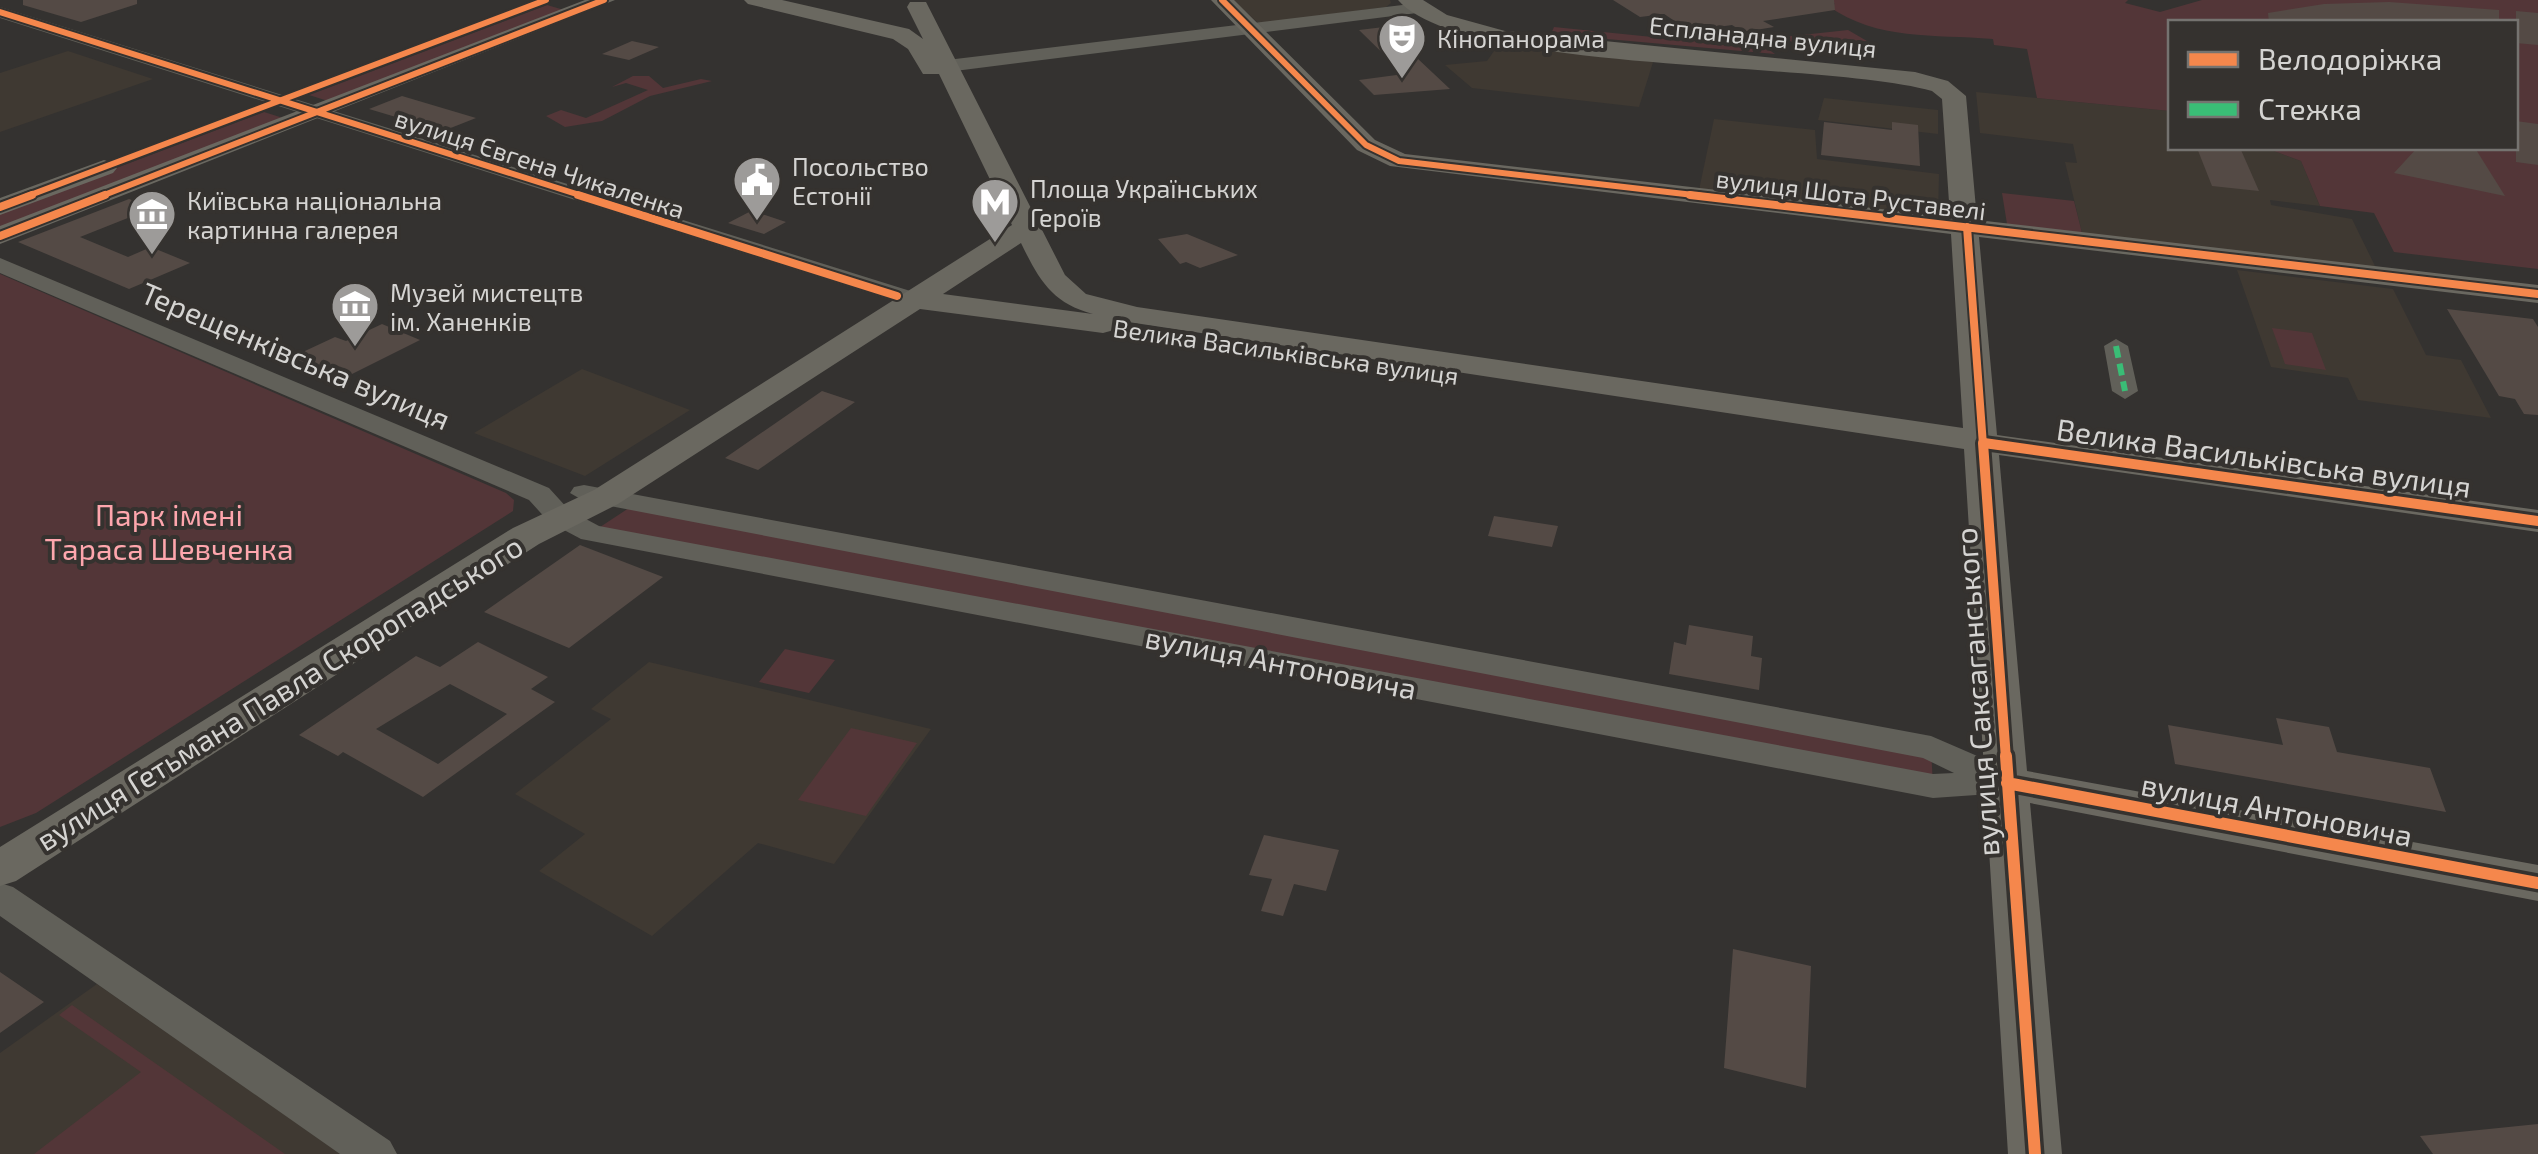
<svg xmlns="http://www.w3.org/2000/svg" width="2538" height="1154" viewBox="0 0 2538 1154" font-family="'Exo 2',sans-serif">
<style>
.built{fill:#3f3932}
.green{fill:#533638}
.building{fill:#544a45;fill-rule:evenodd}
.lines{fill:none;stroke-linecap:round;stroke-linejoin:round}
.minor{fill:#616059;fill-rule:evenodd}
.major{fill:#6a6860;fill-rule:evenodd}
.quiet{stroke:#3abd76;stroke-width:6;stroke-dasharray:12 6;stroke-linecap:butt}
.cycleway-far3-casing{stroke:#35322f;stroke-width:10}
.cycleway-far2-casing{stroke:#35322f;stroke-width:12}
.cycleway-far1-casing{stroke:#35322f;stroke-width:16}
.cycleway-casing{stroke:#35322f;stroke-width:19}
.cycleway-far3{stroke:#f5874c;stroke-width:6}
.cycleway-far2{stroke:#f5874c;stroke-width:8}
.cycleway-far1{stroke:#f5874c;stroke-width:10}
.cycleway{stroke:#f5874c;stroke-width:12}
.labels{text-anchor:middle;dominant-baseline:central;stroke-width:8;stroke-linejoin:round;paint-order:stroke}
.far-street-label{font-size:25px;fill:#d5d4d2;stroke:#35322f}
.far-poi-label{font-size:25px;fill:#d5d4d2;stroke:#35322f;text-anchor:start}
.street-label{font-size:30px;fill:#d5d4d2;stroke:#35322f}
.park-label{font-size:30px;fill:#fea6ad;stroke:#35322f}
</style>
<rect width="100%" height="100%" fill="#343230"/>
<path class="built" d="M1233 0H1390L1391 3 1386 7 1259 24Z
M1501 41 1654 59 1639 107 1472 88 1445 65 1487 61Z
M68 51 153 79 0 132V73Z
M1976 92 2170 111V148H2266L2301 161 2320 206 2270 200 2271 205 2352 219 2377 270 2082 233 2065 162 2077 163 2073 144 1980 133Z
M1824 98 1938 110V134L1818 120Z
M1714 119 1815 130 1817 159 1939 174 1938 215 1699 190Z
M2237 270 2393 289 2426 355 2461 360 2491 418 2358 400 2348 378 2271 367Z
M582 369 690 410 585 476 474 433Z
M649 662 931 729 834 864 758 843 652 936 539 871 585 834 515 794 611 719 591 709Z
M97 984 341 1154H0V1053Z"/>
<path class="green" d="M1828 0H2128L2125 3 2160 12 2202 0H2538V269L2394 252 2374 213 2320 206 2301 161 2266 148H2516V22H2170V111L2037 98 2027 49 1994 45 1993 39C1933 34 1878 41 1828 6L1835 4Z
M547 5 564 10 328 101 309 95Z
M1554 27 1731 45 1757 41 1775 54 1551 34Z
M1848 30 1867 41 1804 49 1783 37Z
M633 76H649L663 88 701 79 712 81 650 96 602 121 565 127 546 116 561 110 586 118 648 90 626 83 612 87Z
M264 112 283 118 0 227V212Z
M2002 193 2074 201 2082 233 2007 224Z
M0 274 506 493 514 500 513 511 36 813 0 827Z
M2272 328 2312 333 2326 370 2285 364Z
M635 504 1931 748 1933 786 591 533Z
M785 649 835 660 809 693 759 682Z
M851 728 917 743 866 816 798 800Z
M72 1005 285 1154H34L141 1072 59 1015Z"/>
<path class="building" d="M23 0H137V4L81 22 23 5Z
M1613 0H1834L1835 10 1763 21 1774 27 1743 32 1732 25 1690 31 1664 14 1640 17Z
M2389 2 2499 10V22H2269L2268 13 2324 4Z
M2516 11 2538 13V45L2516 43Z
M1384 27 1450 89 1374 95 1359 80 1404 74 1359 30Z
M632 41 659 47 629 60 602 54Z
M402 96 476 118 443 131 369 109Z
M2516 121 2538 124V165L2516 162Z
M1824 122 1892 130V122L1918 125 1920 166 1821 155Z
M2197 148 2241 150 2259 191 2212 186Z
M2417 148H2475L2505 196 2394 173Z
M129 199 153 208 80 237 128 257 151 247 190 263 129 289 18 242Z
M751 211 765 215 786 222 764 234 728 223Z
M1187 234 1238 255 1200 268 1186 262 1180 264 1158 239Z
M2447 309 2533 319 2538 327V415L2524 414 2515 399 2499 396Z
M382 324 420 340 342 379 292 357 335 337 346 341Z
M822 391 855 402 758 470 725 458Z
M1494 516 1558 526 1552 547 1488 536Z
M580 545 663 577 569 648 484 612Z
M1689 625 1753 636 1751 656 1762 658 1759 690 1669 674 1674 642 1686 645Z
M478 642 548 677 531 689 555 702 423 797 343 752 338 756 299 735 416 656 440 667ZM450 684 507 714 438 764 376 729Z
M2276 718 2329 727 2337 752 2430 768 2446 812 2175 764 2168 725 2283 745Z
M1264 835 1339 850 1326 891 1294 884 1283 916 1261 911 1272 879 1249 875Z
M1733 949 1811 966 1806 1088 1724 1068Z
M0 972 44 1002 0 1033Z
M2538 1124V1154H2433L2420 1136Z"/>
<g class="lines">
<path class="minor" d="M1419 3 1425 4V12L947 72 938 66 947 60Z
M0 7 920 294 924 299 920 304H904L0 18Z
M0 258 549 488 569 510 599 526 1933 774 1954 773 1923 758 584 501 570 493 574 487 584 485 1931 736 2019 774 2024 783 2019 792 1933 798 581 539 549 522 529 500 0 273Z
M2116 339 2128 346 2138 391 2125 399 2112 391 2104 346Z
M0 883 13 887 390 1141 397 1154H340L0 916Z"/>
<path class="major" d="M585 0H615L0 244V226Z
M744 0H782L909 29 923 39 907 7 910 2H926L1065 275 1086 294 1137 307 1963 428 1951 234 1390 166 1357 150 1211 0H1234L1375 140 1405 154 1950 217 1942 99 1932 91C1821 60 1463 74 1398 0H1423L1447 15 1505 31 1915 72 1948 81 1966 96 1977 220 2538 285V303L1979 237 1997 435 2538 510V532L1999 455 2027 771 2538 865V901L2030 803 2062 1154H2008L1964 449 1115 320 1118 324 1114 330 1103 333 920 309 618 504 539 544 16 881 0 886V847L513 528 594 490 1012 225 939 74H923L908 49 893 39 748 4ZM1021 243C1039 280 1052 303 1093 314L943 294Z
M104 160 113 163 117 168 113 173 0 215V198Z"/>
<path class="quiet" d="M2116 346 2125 391"/>
<g class="cycleway-far3-casing">
<path id="cycleway-far3" d="M1222 0 1366 145 1399 161 1711 197
M0 12 586 197
M25 197 546 0
M99 197 604 0"/>
</g>
<g class="cycleway-far2-casing">
<path id="cycleway-far2" d="M578 195 897 296
M1690 195 2538 294
M0 207 32 195
M1967 227 1983 445
M0 236 105 195
M1984 443 2002 445"/>
</g>
<g class="cycleway-far1-casing">
<path id="cycleway-far1" d="M1983 443 2006 759
M1984 443 2538 521"/>
</g>
<g class="cycleway-casing">
<path id="cycleway" d="M2006 756 2035 1154
M2007 783 2538 883"/>
</g>
<use href="#cycleway-far3" class="cycleway-far3"/>
<use href="#cycleway-far2" class="cycleway-far2"/>
<use href="#cycleway-far1" class="cycleway-far1"/>
<use href="#cycleway" class="cycleway"/>
</g>
<defs>
<g id="theatre-pin" transform="scale(2.5)"><path d="M0 17L-7.5 6A9.5 9.5 0 1 1 7.5 6Z" fill="#9d9b99" stroke="#35322f"/><path d="M-5-5.5Q0-4 5-5.5V0Q5 5 0 6Q-5 5-5 0ZM-3.3-2.5H-1v1.5H-3.3ZM1-2.5H3.3v1.5H1ZM-2.8 1Q0 5.5 2.8 1Z" fill="#fff"/></g>
<g id="civic-pin" transform="scale(2.5)"><path d="M0 17L-7.5 6A9.5 9.5 0 1 1 7.5 6Z" fill="#9d9b99" stroke="#35322f"/><path d="M-.6-6.5H3V-4.5H.6V-3L4-1V1h2V6H-6V1h2V-1L-.6-3ZM-1.2 2.5V6h2.4V2.5Z" fill="#fff"/></g>
<g id="metro-pin" transform="scale(2.5)"><path d="M0 17L-7.5 6A9.5 9.5 0 1 1 7.5 6Z" fill="#9d9b99" stroke="#35322f"/><path d="M-5.5 5V-5H-3L0 0L3-5H5.5V5H3V-.5L0 4L-3-.5V5Z" fill="#fff"/></g>
<g id="museum-pin" transform="scale(2.5)"><path d="M0 17L-7.5 6A9.5 9.5 0 1 1 7.5 6Z" fill="#9d9b99" stroke="#35322f"/><path d="M0-6L6-3V-2H-6V-3ZM-5-1h2V3h-2ZM-1-1h2V3h-2ZM3-1h2V3H3ZM-6 4H6V6H-6Z" fill="#fff"/></g>
</defs>
<g fill-rule="evenodd">
<use href="#theatre-pin" x="1402" y="38"/>
<use href="#civic-pin" x="757" y="180"/>
<use href="#metro-pin" x="995" y="202"/>
<use href="#museum-pin" x="152" y="214"/>
<use href="#museum-pin" x="355" y="306"/>
</g>
<g class="labels">
<g class="far-street-label">
<text transform="translate(1763 36) rotate(6)">Еспланадна вулиця</text>
<text transform="translate(540 163) rotate(18)">вулиця Євгена Чикаленка</text>
<text transform="translate(1851 194) rotate(7)">вулиця Шота Руставелі</text>
<text transform="translate(1286 351) rotate(8)">Велика Васильківська вулиця</text>
</g>
<g class="far-poi-label">
<text x="1437" y="38">Кінопанорама</text>
<text x="792" y="166">Посольство<tspan x="792" dy="29">Естонії</tspan></text>
<text x="1030" y="188">Площа Українських<tspan x="1030" dy="29">Героїв</tspan></text>
<text x="187" y="200">Київська національна<tspan x="187" dy="29">картинна галерея</tspan></text>
<text x="390" y="292">Музей мистецтв<tspan x="390" dy="29">ім. Ханенків</tspan></text>
</g>
<g class="street-label">
<text transform="translate(296 355) rotate(23)">Терещенківська вулиця</text>
<text transform="translate(2264 457) rotate(8)">Велика Васильківська вулиця</text>
<text transform="translate(1281 662) rotate(11)">вулиця Антоновича</text>
<text transform="translate(279 692) rotate(-32)">вулиця Гетьмана Павла Скоропадського</text>
<text transform="translate(1976 692) rotate(-94)">вулиця Саксаганського</text>
<text transform="translate(2277 809) rotate(11)">вулиця Антоновича</text>
</g>
<g class="park-label">
<text x="169" y="514">Парк імені<tspan x="169" dy="34">Тараса Шевченка</tspan></text>
</g>
</g>
<rect x="2168" y="20" width="350" height="130" fill="#35322f" stroke="#757370" stroke-width="2.5"/>
<rect x="2188" y="52" width="50" height="15" fill="#f5874c" stroke="#757370" stroke-width="2.5"/>
<text x="2258" y="70" font-size="30" fill="#d5d4d2">Велодоріжка</text>
<rect x="2188" y="102" width="50" height="15" fill="#3abd76" stroke="#757370" stroke-width="2.5"/>
<text x="2258" y="120" font-size="30" fill="#d5d4d2">Стежка</text>
</svg>
